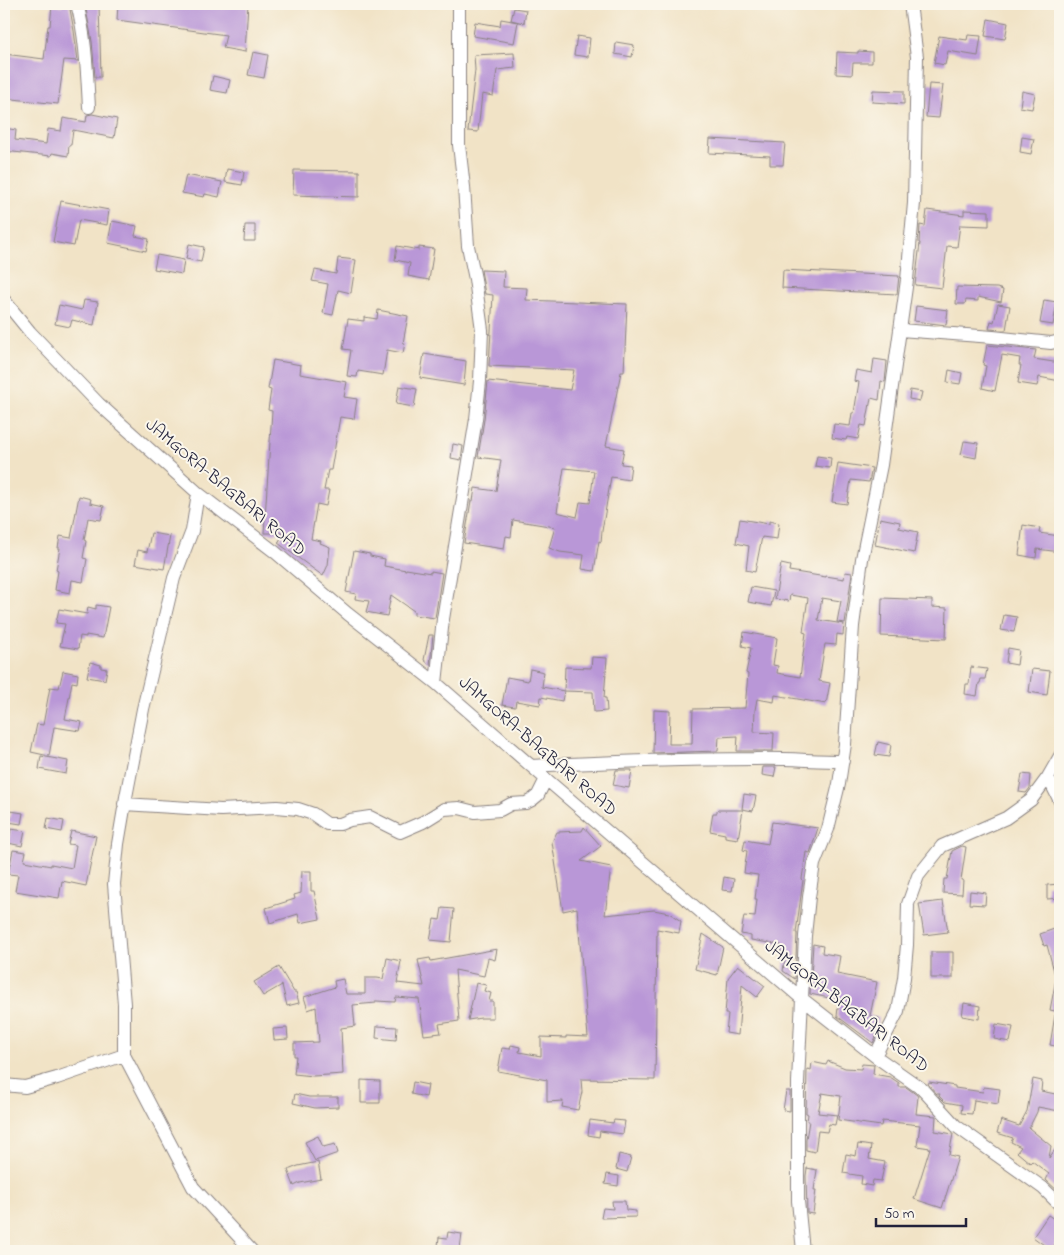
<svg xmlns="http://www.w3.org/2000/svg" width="1064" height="1255" viewBox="0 0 1064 1255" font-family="'Indie Flower',sans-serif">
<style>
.building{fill:#b997d7;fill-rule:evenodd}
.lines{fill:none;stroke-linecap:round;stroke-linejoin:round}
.minor-casing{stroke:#8a8280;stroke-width:14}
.minor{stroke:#fff;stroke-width:12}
.labels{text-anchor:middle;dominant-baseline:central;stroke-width:4;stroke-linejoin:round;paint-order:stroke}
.street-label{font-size:18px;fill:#22223b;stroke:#fbf7ec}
</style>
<rect width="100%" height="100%" fill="#fbf7ec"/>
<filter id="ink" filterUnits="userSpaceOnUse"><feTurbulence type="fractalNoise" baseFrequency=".02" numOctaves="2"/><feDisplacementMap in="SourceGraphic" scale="10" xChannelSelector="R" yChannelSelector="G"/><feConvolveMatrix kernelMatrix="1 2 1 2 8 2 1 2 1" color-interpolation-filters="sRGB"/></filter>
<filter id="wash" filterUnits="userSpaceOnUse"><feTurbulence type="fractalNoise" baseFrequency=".0096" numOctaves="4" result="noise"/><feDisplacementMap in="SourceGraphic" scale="20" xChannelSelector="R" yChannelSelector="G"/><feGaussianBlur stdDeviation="1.12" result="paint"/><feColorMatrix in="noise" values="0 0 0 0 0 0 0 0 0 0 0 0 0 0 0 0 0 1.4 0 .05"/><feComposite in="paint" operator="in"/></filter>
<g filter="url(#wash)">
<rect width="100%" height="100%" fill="#f1e3c6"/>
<g id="blocks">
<path class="building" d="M62 4H69L74 31 78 61 64 60 58 104 4 98V54L44 59 48 26H50L52 5 62 7Z
M85 4H99L101 77H95L92 41Z
M118 4H248L245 52 223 48 226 35 117 20Z
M514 8 526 10 524 23 511 20Z
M501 19 518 22 514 43 473 36 475 22 500 26Z
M988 19 1008 23 1005 39 985 36Z
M968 35 981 36 978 56 948 51 945 65 934 63 939 36 967 40Z
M577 36 590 38 588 57 574 55Z
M616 42 634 45 632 57 615 54Z
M858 51 872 52V63H853L852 75 836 74 837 52 858 53Z
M253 52 268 55 264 78 248 75Z
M514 53 515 68 497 70 493 96 482 94 478 132 468 131 475 70 474 55Z
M213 76 230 80 227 93 210 90Z
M929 84 943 85 939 118 926 117Z
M873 90 904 91V104L872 102Z
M1022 91 1035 94 1032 109 1020 107Z
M92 114 117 119 114 138 73 130 71 145H69L68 156 52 153 51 156 4 151V128L16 130 15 140 46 144 48 129 61 131 63 118 86 122 87 115Z
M1022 137 1034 139 1031 154 1020 152Z
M710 139 785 143 783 165H770V156L709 153Z
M227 169 244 172 242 185 225 182Z
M294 170 359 171V197L293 195Z
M186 175 222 182 219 197 205 194 204 197 182 193Z
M61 201 109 210 107 225 79 220 74 246 53 242Z
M927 210 964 215V210L989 211V226L960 225 957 247 947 246 942 288 915 285 920 243H919L920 225 925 226Z
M112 221 137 226 135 236 149 239 146 251 108 243Z
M245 225H255V241H244Z
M189 244 204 247 201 262 186 259Z
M397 246 419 250V247L434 249 429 280 408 276 410 263 395 260Z
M157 255 184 260 182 274 154 269Z
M338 258 356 260 351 293 338 290 333 315 323 313 328 284 312 281 315 270 336 274Z
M481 270 504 271 503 287 527 288 526 300 627 304 624 372H621L606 446 624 449 621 464 631 465 629 480 611 477 602 531 601 542 599 541 594 571 582 569 584 555 560 552 549 548 555 527 513 520 511 537 506 536 504 549 464 543 471 501H473L475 488 496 491 501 460 478 457 484 420 488 381 570 390 574 370 489 366 493 295 485 294ZM564 468 594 471 590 503 580 502 577 517 557 512Z
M783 270 899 276 897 294 782 288Z
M957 287 997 288 1003 290 1001 302 978 297V301L966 300 965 304H956Z
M84 300 98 302 94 325 72 320 70 327 55 324 59 305 82 310Z
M1044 300 1057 302 1053 325 1040 323Z
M998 304 1010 306 1006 330 989 329 991 321 994 322Z
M916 306 948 310 946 325 914 321Z
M378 310 408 316 403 343H405L403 353 387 350 383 375 358 371 357 377 347 376 351 350 343 349 348 319 364 321V317L377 319Z
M987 345 1036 350 1034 359 1060 363V381L1039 377 1037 386 1018 383 1021 365H1019L1020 358 1002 355 995 391 982 388 986 366 983 365Z
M424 354 466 361 464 385 420 378Z
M874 359 887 361 885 382 881 381 879 400 871 398 866 426 861 425 858 439 847 437 846 440 832 438 834 424 850 426 852 413H854L859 382 854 381 856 370 872 373Z
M273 360 301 365 300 374 347 382 344 397 357 399 354 419 340 417 331 470H328L324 490H329L326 506 317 504 311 539 321 541 320 543 330 547 328 565 323 576 278 543 284 533H264L272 411 268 410 271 390 268 389Z
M949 370 962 373 960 384 947 382Z
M399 386 417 389 414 407 396 404Z
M910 390 922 392 920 401 909 399Z
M964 441 978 443 976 458 961 455Z
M453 444 463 446 461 460 451 458Z
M817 456 831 458 830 468 815 466Z
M838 463 872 468 869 482 851 480 847 504 832 502Z
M79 496 91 499 90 503 104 506 101 520 88 518 84 540 86 541 83 558 87 559 83 582 72 580 70 593 55 590 58 571 56 570 60 548H58L60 536 71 538Z
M880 518 900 522 899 528 918 532 914 553 875 545Z
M740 519 769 524V521L779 523 777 539 762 537 755 572 746 570 749 546 736 543Z
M1023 525 1040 528 1039 533 1060 536V552L1037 549 1036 558 1019 555Z
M151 533 170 536 164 569 135 564 138 550 147 552Z
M354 551 370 554V556L385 559 384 566 406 570V569L431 573V571L442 573 435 618 414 615V611L391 595 387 616 366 612 369 601 355 599 356 594 346 592Z
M781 564 790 566 789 571 826 577V576L844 579 845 572 852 573 845 623 837 622 841 601 822 598 818 620 844 624 843 635 837 634 836 645 825 644 819 681 830 683 826 704 775 695 774 702 757 699 755 710 754 732 774 733 773 751H737L738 736 719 737 718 751 653 753 654 710 670 711 669 744H692L693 709 745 708 748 674 746 673 751 648 742 646 744 632 777 638 773 665 778 666 777 673 800 677 806 633 803 632 808 598 790 595 789 601 775 599Z
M751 587 774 591 771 606 748 602Z
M882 598 932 600V607L947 608 946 639 881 636Z
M96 605 109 607 103 638 86 635V637L80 636 78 649 60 646 65 624 56 623 59 609 87 614 88 607 96 609Z
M1004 615 1017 617 1014 632 1001 630Z
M429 635H433L430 665 424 660Z
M1008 648 1019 650 1017 665 1006 663Z
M592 657 607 658 604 698H606L607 711 594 712 593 692 564 691 565 667 591 668Z
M90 662 101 665V668L107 669 105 680 87 677Z
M971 667 987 669 985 679H981L980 683H979L977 696 965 694 966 684H969Z
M530 669 544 672 542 687 564 691 562 701 541 697 540 705 516 701 515 707 502 705 507 677 528 681Z
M1032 669 1050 671 1047 695 1029 692Z
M63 671 78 674 77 683 72 682 65 719 82 722 80 731 54 727 49 756 31 752 37 724 43 725 50 687 59 688Z
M878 742 891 745 889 757 875 755Z
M41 756 68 761 66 774 39 769Z
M763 767H776L774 777 762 775Z
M616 770H632L629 788 613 785Z
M1022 774 1031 775 1030 788 1026 793 1019 792Z
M744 794 756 796 753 811 742 809Z
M717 810H743L738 839 725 837V834L710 831 713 813H717Z
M11 811 23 813 21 824 8 822Z
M48 818 64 821 62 832 46 829Z
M772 822 818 828 810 853 806 852 802 879 803 880 796 933H797L795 979 783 971 786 952H780L781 945 751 940V936L741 934 744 916 755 917 757 899H755L758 875 744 873 747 851 743 850 745 840 768 844Z
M584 827 601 846 581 861 611 867 605 915 654 910 669 913 681 921 679 933 657 929 655 1080 581 1079 582 1092 578 1110 562 1107 563 1101 547 1102V1080L498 1071 502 1048 510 1049 511 1045 520 1047 519 1052 541 1056V1037L566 1038V1036L588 1037 577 908 563 911 552 842 557 832 582 831Z
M11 829 25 831 22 846 8 843Z
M71 831 96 836 86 886 62 881 59 898 15 891 18 875 8 874 13 850 26 852 24 861 51 866V864L72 868 76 845 68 844Z
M962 846 966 847 961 880H963L962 894 943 893 944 879H947L952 851Z
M302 871H311V891H314L320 919 300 923 298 914 270 923 266 908 295 899 294 895 301 893Z
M724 877 734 879 732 891 722 890Z
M1060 884V898L1047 899V885Z
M970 891 986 893 985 905 969 904Z
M943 901 948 932 924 935 919 904Z
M442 908 454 909 451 942 430 940 434 919 440 920Z
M1060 927V941H1058L1060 951V1012L1050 1010 1056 979 1047 945 1044 946 1040 934Z
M703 934 723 947 717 975 695 969Z
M813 944 823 946 822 953 840 956 837 974 877 982 870 1016 879 1018 876 1037 873 1043 837 1016 839 1000 810 994Z
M497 949 495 960 488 958 484 976 455 970 459 1021 439 1024 441 1033 424 1035 419 999 396 997 395 1002 376 1001V1003L353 1005 355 1026 341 1028 343 1074 313 1076 294 1074 296 1056H294V1043L319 1042 316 1007 308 1010 304 997 335 987 334 981 343 979 346 994H365V978H377L383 979 387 958 401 961 397 983 424 986 418 960 430 958 431 961Z
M931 952H953V978H931Z
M738 965 765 986 757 997 742 985 738 1035 726 1033 728 1014H725L728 978Z
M279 967 294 992H296L299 1003 287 1006 282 985 263 996 254 982Z
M476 983 486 985 484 991 491 993 489 1001H493V1018H481L468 1020Z
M964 1003 980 1006 979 1019 962 1016Z
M1055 1015 1060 1016V1047L1050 1045Z
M996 1024 1013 1027 1010 1042 994 1039Z
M377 1026 397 1027 396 1040 376 1038Z
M287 1028 288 1039 274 1040 273 1029Z
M828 1061 845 1068 861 1069 862 1064 874 1065 873 1074 890 1077 899 1083V1087H906L917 1095 918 1097 916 1114 936 1116 935 1131 953 1134 949 1155 958 1157 942 1208 914 1199 930 1148 917 1146 920 1125 882 1121 881 1126 838 1120 841 1096 822 1093 818 1113 837 1115 835 1125 829 1124 827 1132 818 1131 815 1152 806 1150V1139L809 1121H807L808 1114 806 1113 807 1069 811 1070 812 1062 826 1065Z
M1033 1079 1042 1081 1041 1091 1060 1095 1059 1111 1038 1107 1037 1112 1029 1128 1051 1146 1049 1158 1060 1143V1193L1046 1180 1049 1174 1032 1161 1030 1163 1017 1152 1021 1147 1011 1142 1013 1138 997 1133 1001 1120 1019 1126 1027 1111Z
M361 1080 380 1081V1103H361Z
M413 1082 428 1085 426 1097 411 1094Z
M929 1082 955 1086V1088L983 1092 984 1087 1000 1089 998 1104 974 1100 972 1114 961 1113 962 1105 945 1102 939 1096 940 1094H937L928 1084Z
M786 1091H790V1111L783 1110Z
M295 1094 309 1097H338V1107L315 1108 293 1103Z
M590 1120 613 1123 614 1120 625 1121 623 1134 600 1131 599 1137 588 1135Z
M318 1136 323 1147 335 1144 338 1153 315 1161 305 1142Z
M858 1144 871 1146 869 1159 885 1162 881 1181 873 1180 872 1186 861 1184 862 1176 843 1173 846 1154 856 1156Z
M619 1154 631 1157 627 1172 616 1169Z
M318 1162 321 1179 300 1183 294 1186 288 1170 298 1166Z
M807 1168 817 1170 814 1190H816L813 1214 807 1213 806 1176Z
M607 1174 619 1176 618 1186 605 1184Z
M612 1201H625L626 1210 636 1211V1217L601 1218 603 1208 613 1209Z
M1048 1215 1060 1223V1237L1051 1250 1033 1237Z
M448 1232 462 1234 460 1249 438 1246 439 1237 447 1238Z"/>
</g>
</g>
<g filter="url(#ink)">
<use href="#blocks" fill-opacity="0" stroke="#8a8280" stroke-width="1"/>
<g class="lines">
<g class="minor-casing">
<path id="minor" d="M77 4C86 37 87 73 89 107
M4 300 30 332 99 404 198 493 275 552 348 614 436 683 546 779 801 998 875 1056 922 1089 956 1126 1043 1188 1060 1205
M900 330 993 337 1051 343 1060 341
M198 493 192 531 174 578 143 709 126 797 118 844 114 884 124 1004V1055L193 1187 252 1251
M436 683 443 619 476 419 480 381 482 330 475 279 468 246 464 187 459 145V4
M531 766C606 762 681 759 755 759 785 758 814 761 843 761
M1048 777 1060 801
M124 804 221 810 277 807 298 809 313 814 327 824H340L350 820 370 817 400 832 423 822 444 809 459 808 475 812 500 810 511 804 526 803 532 800 538 795 546 779
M875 1056 898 1011 904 978 907 945 908 904 918 876 942 846 1006 818 1031 800 1048 777 1060 756
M4 1085 25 1087 57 1078 124 1055
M803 1251 798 1201V1082L805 936 809 897 814 864 828 829 839 784 845 744 853 626 862 559 881 465 907 280 914 203 917 57 910 4"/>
</g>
<use href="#minor" class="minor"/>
</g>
</g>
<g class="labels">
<g class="street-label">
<text transform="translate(225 488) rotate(40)">JAMGORA-BAGBARI ROAD</text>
<text transform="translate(537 747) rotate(41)">JAMGORA-BAGBARI ROAD</text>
<text transform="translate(846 1007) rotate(38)">JAMGORA-BAGBARI ROAD</text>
</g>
</g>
<rect width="1064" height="1255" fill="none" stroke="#fbf7ec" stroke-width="20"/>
<path d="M876 1218v8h90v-8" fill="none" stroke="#22223b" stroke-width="2.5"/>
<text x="884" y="1218" font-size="15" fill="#22223b" stroke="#fbf7ec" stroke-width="4" paint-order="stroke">50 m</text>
</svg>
